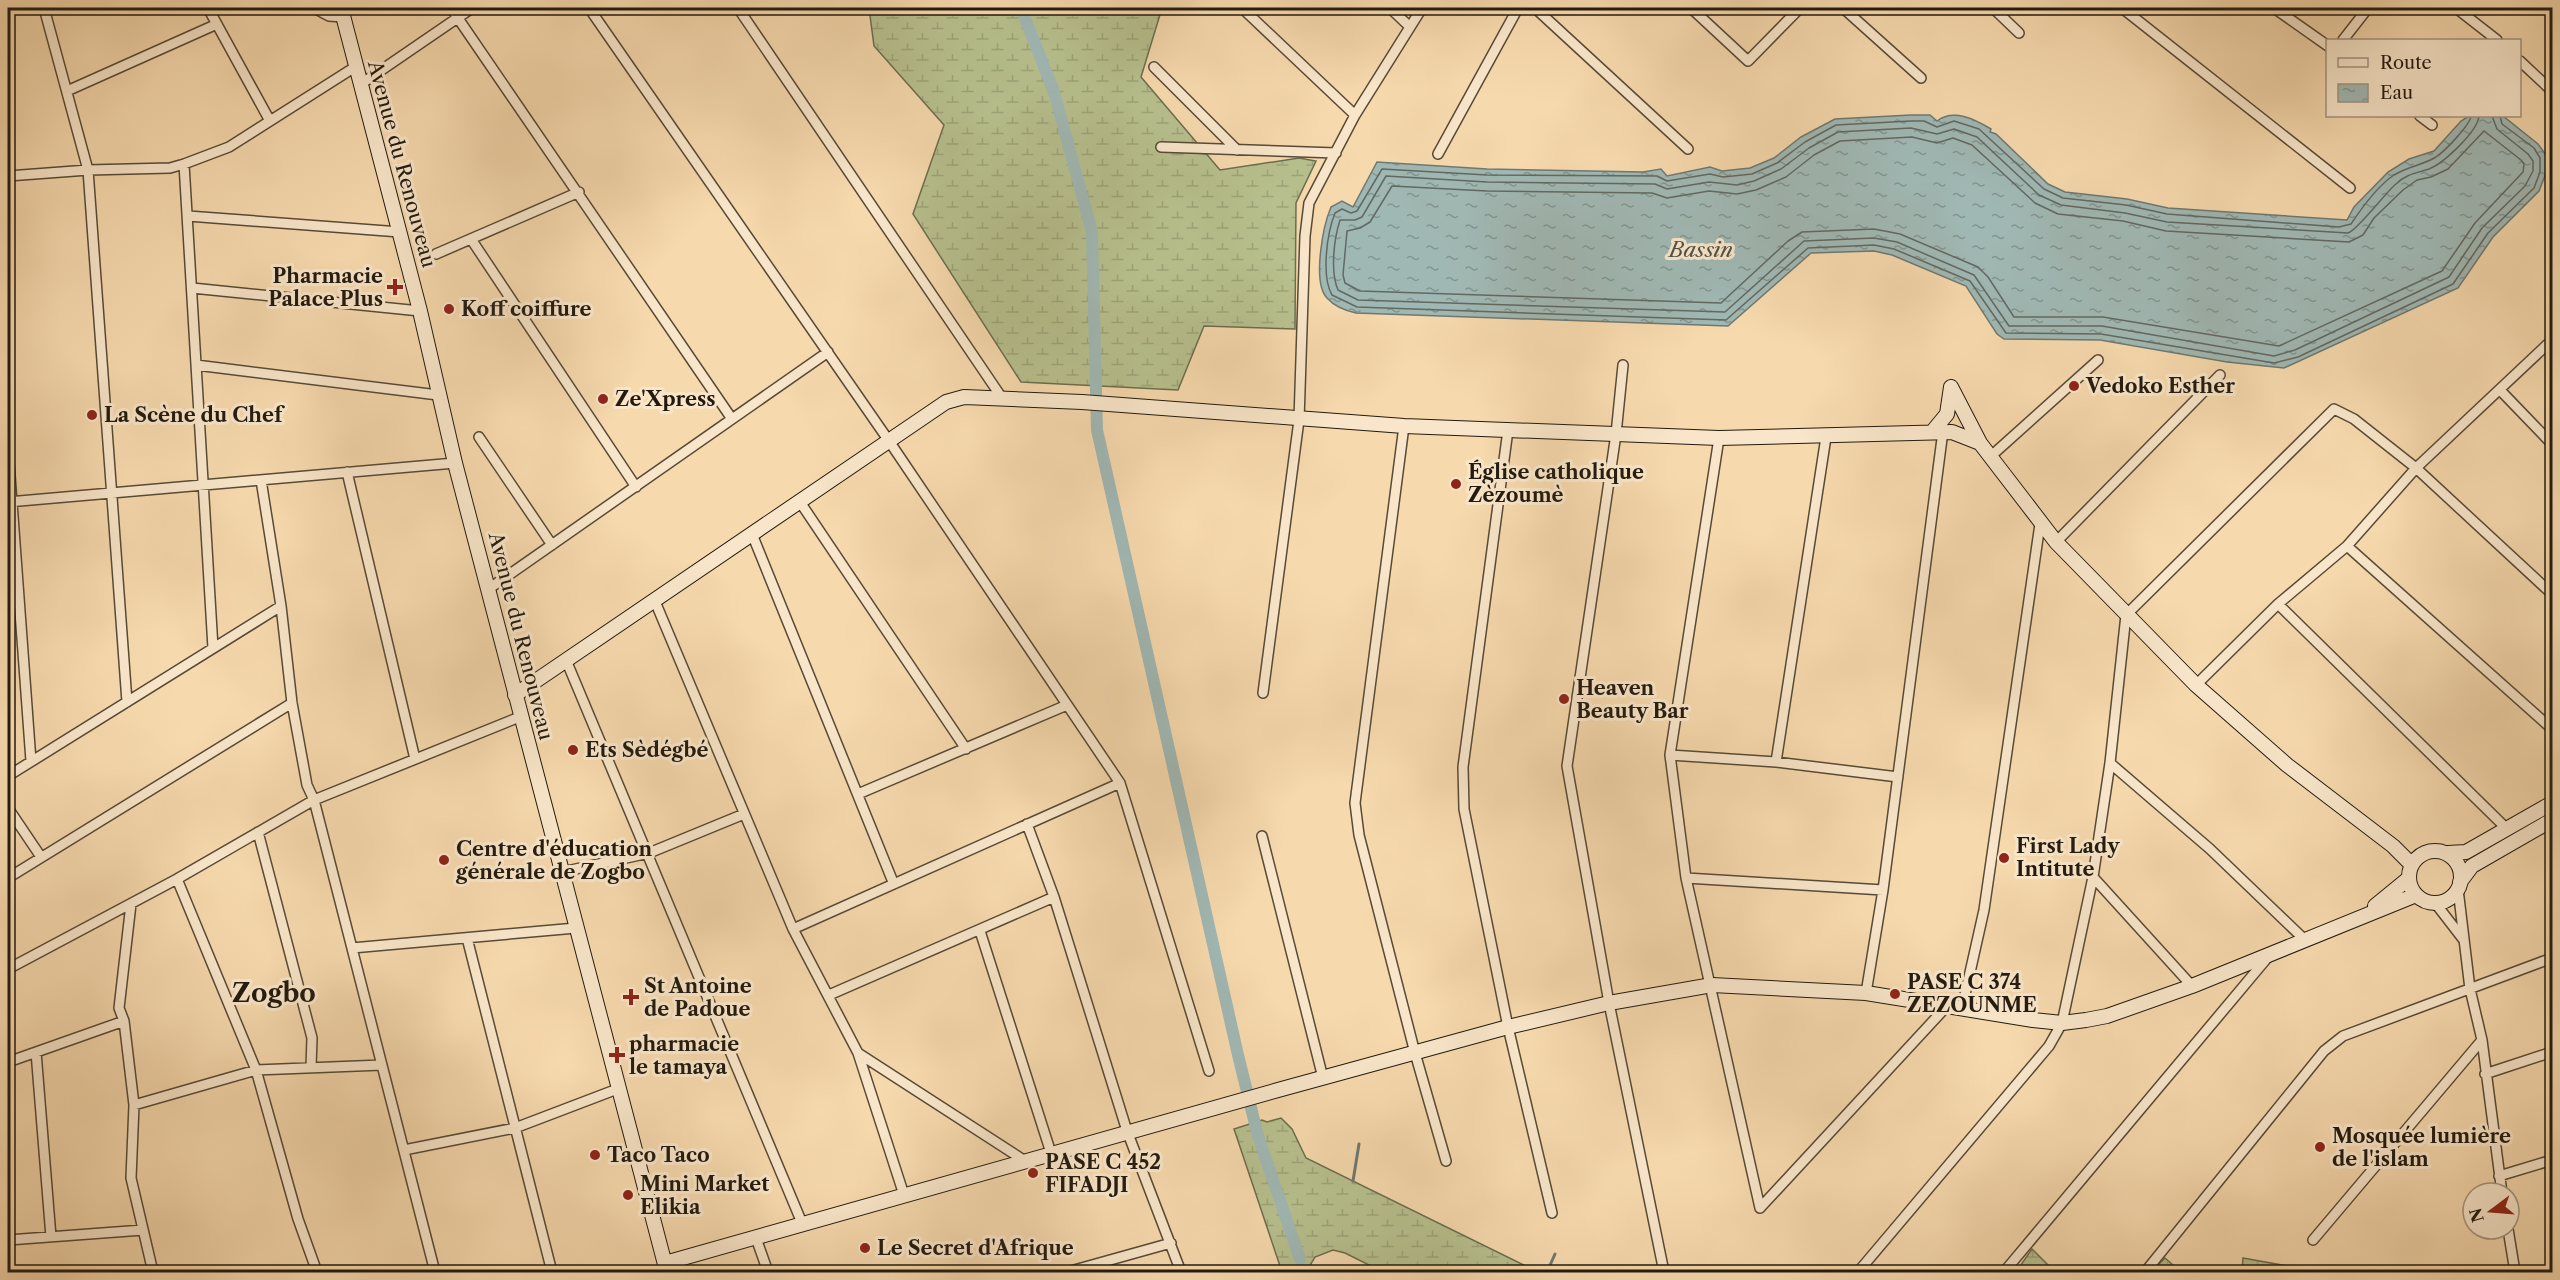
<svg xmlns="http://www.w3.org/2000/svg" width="2560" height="1280" viewBox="0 0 2560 1280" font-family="'Libre Caslon Text',serif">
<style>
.wetland{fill:url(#wetland-marsh);stroke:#6c6d4e;stroke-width:1.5}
.water{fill:url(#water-ripples);stroke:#6e7972;stroke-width:1.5}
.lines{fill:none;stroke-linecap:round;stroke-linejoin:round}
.shore{stroke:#616962;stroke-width:1.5}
.stream{stroke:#6e7972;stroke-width:3}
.canal{stroke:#a0b8b4;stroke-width:12}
.street-casing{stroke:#574a36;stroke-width:12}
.secondary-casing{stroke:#221a0f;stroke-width:16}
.street{stroke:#f9e6ca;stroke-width:9}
.secondary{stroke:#f9e6ca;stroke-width:14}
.poi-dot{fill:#8f2418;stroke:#f9e6ca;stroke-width:2}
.labels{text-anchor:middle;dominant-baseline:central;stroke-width:6;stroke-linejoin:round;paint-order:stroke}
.street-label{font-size:20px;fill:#221a0f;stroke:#f9e6ca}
.poi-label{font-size:20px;font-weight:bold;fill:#221a0f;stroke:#f9e6ca;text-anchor:start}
.water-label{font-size:21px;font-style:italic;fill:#4e5149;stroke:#f9e6ca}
.district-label{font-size:26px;font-weight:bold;fill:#221a0f;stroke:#f9e6ca}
</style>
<defs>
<pattern id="wetland-marsh" width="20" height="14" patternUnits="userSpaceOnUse" patternTransform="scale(1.5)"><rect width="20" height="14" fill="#b7c08e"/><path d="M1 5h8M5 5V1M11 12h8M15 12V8" fill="none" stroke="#9da479"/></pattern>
<pattern id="water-ripples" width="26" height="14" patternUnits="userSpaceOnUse" patternTransform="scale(1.5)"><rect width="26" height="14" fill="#a0b8b4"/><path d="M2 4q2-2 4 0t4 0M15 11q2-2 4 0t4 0" fill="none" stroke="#829591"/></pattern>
</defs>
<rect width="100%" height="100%" fill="#f6d9ad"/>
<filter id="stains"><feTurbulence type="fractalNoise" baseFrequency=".00333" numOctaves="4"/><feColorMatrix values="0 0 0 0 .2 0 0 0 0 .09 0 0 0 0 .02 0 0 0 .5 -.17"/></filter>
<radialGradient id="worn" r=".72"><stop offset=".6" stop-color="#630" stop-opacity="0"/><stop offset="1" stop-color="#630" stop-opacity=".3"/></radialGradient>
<path class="wetland" d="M869 8H1162L1141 77 1220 170 1299 158 1316 161 1296 203 1295 329 1204 326 1178 390 1021 382 913 214 944 125 874 46Z
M1281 1118 1292 1129 1306 1158 1538 1272H1383L1345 1253 1333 1250 1315 1257 1306 1272H1282L1234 1129 1262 1120 1267 1122Z
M2032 1249 2055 1272H2016Z
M2165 1258 2181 1272H2151Z
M2243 1258 2315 1271 2316 1272H2242Z"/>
<path class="water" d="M1911 115H1930L1937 121C1954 108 1976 120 1991 129L1990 132 1996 134 2048 184 2065 192 2127 199 2168 208 2347 220 2354 207 2388 172 2409 159 2434 151 2461 121 2469 116H2503L2538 144 2546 155V173L2539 191 2493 237 2458 288 2284 368 2227 362 2100 340 2004 339 1997 334 1966 286 1892 255 1874 251 1811 253 1728 326 1356 313C1347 311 1334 306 1327 298 1312 282 1323 226 1331 207L1342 201 1353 207 1377 162 1487 169 1643 172 1661 169 1667 176 1710 167 1722 171 1750 168 1774 158 1801 137 1835 119Z"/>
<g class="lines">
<path class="shore" d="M2471 116C2470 125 2445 151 2436 157 2423 165 2409 166 2394 175 2379 185 2361 209 2351 224L2339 227 2167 214 2126 205 2063 198 2044 189 1979 129 1954 121 1937 127 1924 121H1911L1836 125 1805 142 1777 163 1752 174 1723 177 1710 174 1667 181 1657 176 1487 175 1382 169 1357 211 1351 213 1342 209 1335 213C1327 233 1321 276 1332 295L1357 307 1726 320 1808 248 1874 245 1894 249 1970 281 2006 333 2101 334 2274 363 2298 357 2453 284 2488 233 2534 188 2540 172V158L2534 148 2502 124 2500 116
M2479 116C2478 131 2444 163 2429 169 2417 173 2406 174 2396 184 2385 193 2357 231 2348 233L2167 222 2125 213 2061 205 2039 195 1977 137 1954 129 1937 134 1911 128 1838 132 1809 148 1781 169 1754 181 1737 185 1709 182 1667 189 1655 184 1487 182 1386 176 1362 217 1355 220H1340C1334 239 1330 271 1338 290L1358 300 1725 312 1804 241 1874 238 1897 242 1974 275 2009 326H2102L2274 356 2295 350 2449 277 2482 228 2525 186 2533 171V161L2528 154 2497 129 2492 116
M2484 131 2521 160 2524 164 2523 172 2475 223 2442 271 2279 346 2103 317H2014L1988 277 1978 267 1900 234 1874 229 1802 232 1788 241 1721 303 1360 291 1345 283 1343 275 1347 231 1360 228 1370 222 1392 186 1487 191 1652 193 1667 198 1709 191 1737 194 1756 190 1786 177 1814 155 1840 141 1912 137 1937 143 1953 138 1972 145 2035 203 2058 214 2123 221 2166 231 2349 242 2363 235 2374 218 2403 190 2417 180 2431 177 2448 169Z"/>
<path class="stream" d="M1353 1181 1359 1144
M1547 1272 1555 1254"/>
<path class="canal" d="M1021 8 1054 92 1092 232 1097 430 1238 1055 1258 1136 1300 1259"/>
<g class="street-casing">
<path id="street" d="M44 8 88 170 127 702
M208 8 270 121
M314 8 329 16 343 17
M451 8 732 419
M589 8 889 441 1120 783 1209 1071
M738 8 1002 398
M1242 8 1355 115
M1390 8 1410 27
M1535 8 1688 149
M1691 8 1748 61 1800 8
M1843 8 1921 78
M1993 8 2019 33
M2122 8 2350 188
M2274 8 2328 46
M2456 8 2497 40
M2343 40 2368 8
M2520 61 2552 91
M1154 67 1237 150
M361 84 472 8
M67 91 217 24
M2420 116 2432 125
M1161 147 1336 153
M1438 154 1518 8
M184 164 213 648
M8 176 88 170 170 168 184 164 229 147 355 67
M188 216 400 232
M471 239 636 487
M436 254 579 192
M192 288 420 311
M196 365 438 395
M1623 365 1616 434 1567 766 1609 1003 1664 1272
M2500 390 2552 444
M1404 426 1355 803 1359 835 1415 1053 1446 1161
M1508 430 1463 767 1464 809 1508 1027 1552 1213
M479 437 552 545
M1719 438 1670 755 1686 878 1760 1208
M8 448 31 761
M1990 457 2098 360
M347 472 415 759
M261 480 281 606 292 703 307 785 314 800 435 1272
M8 502 455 463
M800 502 966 749
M752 534 893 882
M2056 542 2220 375
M2347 546 2552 729
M490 588 828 352
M654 599 793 929 858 1053 904 1195
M2278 604 2507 829
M566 660 802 1223
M2196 685 2278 604 2347 546 2416 468 2552 340
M1263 693 1299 420 1305 236 1309 203 1355 115 1422 8
M1670 755 1776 762 1898 777
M1776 762 1826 437
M2110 763 2210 849 2306 941
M8 776 281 606
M858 794 1067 705
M8 808 41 857
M1027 824 1054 897 1127 1131 1181 1272
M258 832 312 1038 311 1067
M1262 836 1323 1078
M562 872 649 853 744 814
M2093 877 2192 986
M8 878 292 703
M1686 878 1883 890
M177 879 256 1070 298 1219 317 1272
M2458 889 2470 989 2482 1040 2502 1193
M131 904 119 1008 124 1021 134 1105 131 1178 153 1272
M2436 904 2463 939
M793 929 1120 783
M980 931 1051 1153
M467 938 552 1272
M352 948 576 928
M8 969 177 879 314 800 522 716
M1866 993 1883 890 1943 431
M829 995 1054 897
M1962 1008 1984 910 2040 524
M36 1052 51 1237
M858 1053 1025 1161
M8 1062 124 1021
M2485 1074 2552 1052
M134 1105 256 1070 382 1065
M404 1150 515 1128 620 1088
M2499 1176 2552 1160
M1760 1208 1947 1006
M2508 1229 2515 1272
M756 1238 768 1272
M8 1240 143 1230
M2313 1240 2482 1040
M1067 1272 1171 1243
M1627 1272H1628
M1858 1272 2049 1046 2062 1023 2093 877 2110 763 2126 615 2334 409 2354 419 2416 468 2552 594
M2004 1272 2268 957
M2145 1272 2324 1051 2343 1036 2552 958"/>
</g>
<g class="secondary-casing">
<path id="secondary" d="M341 8 420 311 455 463 667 1272
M1951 387 1980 443
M1933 431 1947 414 1951 387
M515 695 946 402 964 397 1082 402 1404 426 1719 438 1952 432 1980 443 2056 542 2196 685 2287 765 2393 846 2412 865
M2409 877a26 26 0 1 1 52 0a26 26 0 1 1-52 0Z
M2448 853 2466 852 2552 803
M2460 882 2472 866 2552 820
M2375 906 2408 879
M665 1263 1278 1090 1508 1027 1609 1003 1712 985 1866 993 2033 1020 2062 1023 2086 1020 2107 1016 2192 986 2416 895"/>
</g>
<use href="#street" class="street"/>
<use href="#secondary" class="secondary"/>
</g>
<g class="poi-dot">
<path d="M392 278h6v6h6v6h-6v6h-6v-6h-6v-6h6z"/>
<circle cx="449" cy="309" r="6"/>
<circle cx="2074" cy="386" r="6"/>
<circle cx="603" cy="399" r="6"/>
<circle cx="92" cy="415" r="6"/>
<circle cx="1456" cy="484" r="6"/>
<circle cx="1564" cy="699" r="6"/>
<circle cx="573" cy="750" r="6"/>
<circle cx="2004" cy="858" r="6"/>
<circle cx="444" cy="860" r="6"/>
<circle cx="1895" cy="994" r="6"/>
<path d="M628 988h6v6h6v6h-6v6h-6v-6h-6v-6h6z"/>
<path d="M614 1046h6v6h6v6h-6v6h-6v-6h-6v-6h6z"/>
<circle cx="2320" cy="1147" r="6"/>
<circle cx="595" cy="1155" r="6"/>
<circle cx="1033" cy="1173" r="6"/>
<circle cx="628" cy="1195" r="6"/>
<circle cx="865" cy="1248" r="6"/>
</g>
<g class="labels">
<g class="street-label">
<text transform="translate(402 164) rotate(75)">Avenue du Renouveau</text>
<text transform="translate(521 636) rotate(76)">Avenue du Renouveau</text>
</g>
<g class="poi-label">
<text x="383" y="276" text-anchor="end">Pharmacie<tspan x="383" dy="23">Palace Plus</tspan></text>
<text x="461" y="309">Koff coiffure</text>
<text x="2086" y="386">Vedoko Esther</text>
<text x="615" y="399">Ze'Xpress</text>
<text x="104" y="415">La Scène du Chef</text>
<text x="1468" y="472">Église catholique<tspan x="1468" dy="23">Zèzoumè</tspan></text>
<text x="1576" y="688">Heaven<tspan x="1576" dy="23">Beauty Bar</tspan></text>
<text x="585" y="750">Ets Sèdégbé</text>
<text x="2016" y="846">First Lady<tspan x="2016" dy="23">Intitute</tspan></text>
<text x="456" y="849">Centre d'éducation<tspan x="456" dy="23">générale de Zogbo</tspan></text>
<text x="1907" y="982">PASE C 374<tspan x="1907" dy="23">ZEZOUNME</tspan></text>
<text x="644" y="986">St Antoine<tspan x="644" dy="23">de Padoue</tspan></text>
<text x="629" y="1044">pharmacie<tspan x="629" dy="23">le tamaya</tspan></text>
<text x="2332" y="1136">Mosquée lumière<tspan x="2332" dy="23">de l'islam</tspan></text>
<text x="607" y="1155">Taco Taco</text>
<text x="1045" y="1162">PASE C 452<tspan x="1045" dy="23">FIFADJI</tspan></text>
<text x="640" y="1184">Mini Market<tspan x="640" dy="23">Elikia</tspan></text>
<text x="877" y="1248">Le Secret d'Afrique</text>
</g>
<g class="water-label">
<text x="1701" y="249">Bassin</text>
</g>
<g class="district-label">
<text x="274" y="993">Zogbo</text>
</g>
</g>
<rect width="2560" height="1280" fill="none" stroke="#f6d9ad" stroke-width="30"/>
<rect x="9" y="9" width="2542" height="1262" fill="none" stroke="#221a0f" stroke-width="3"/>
<rect x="15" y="15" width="2530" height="1250" fill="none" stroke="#221a0f" stroke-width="1.5"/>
<rect x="2326" y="39" width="195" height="78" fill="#f9e6ca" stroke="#a3947f" stroke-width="1.5"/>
<rect x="2338" y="58" width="30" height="9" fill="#f9e6ca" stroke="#a3947f" stroke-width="1.5"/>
<text x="2380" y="69" font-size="18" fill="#221a0f">Route</text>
<rect x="2338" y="84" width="30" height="18" fill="url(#water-ripples)" stroke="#a3947f" stroke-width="1.5"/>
<text x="2380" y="99" font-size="18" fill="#221a0f">Eau</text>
<g transform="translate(2491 1211) rotate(254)"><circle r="28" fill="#f9e6ca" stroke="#a3947f" stroke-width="1.5"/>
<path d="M0-4.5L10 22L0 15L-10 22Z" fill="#8f2418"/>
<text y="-9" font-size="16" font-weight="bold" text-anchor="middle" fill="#221a0f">N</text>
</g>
<rect width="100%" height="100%" filter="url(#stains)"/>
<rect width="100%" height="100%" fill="url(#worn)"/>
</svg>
